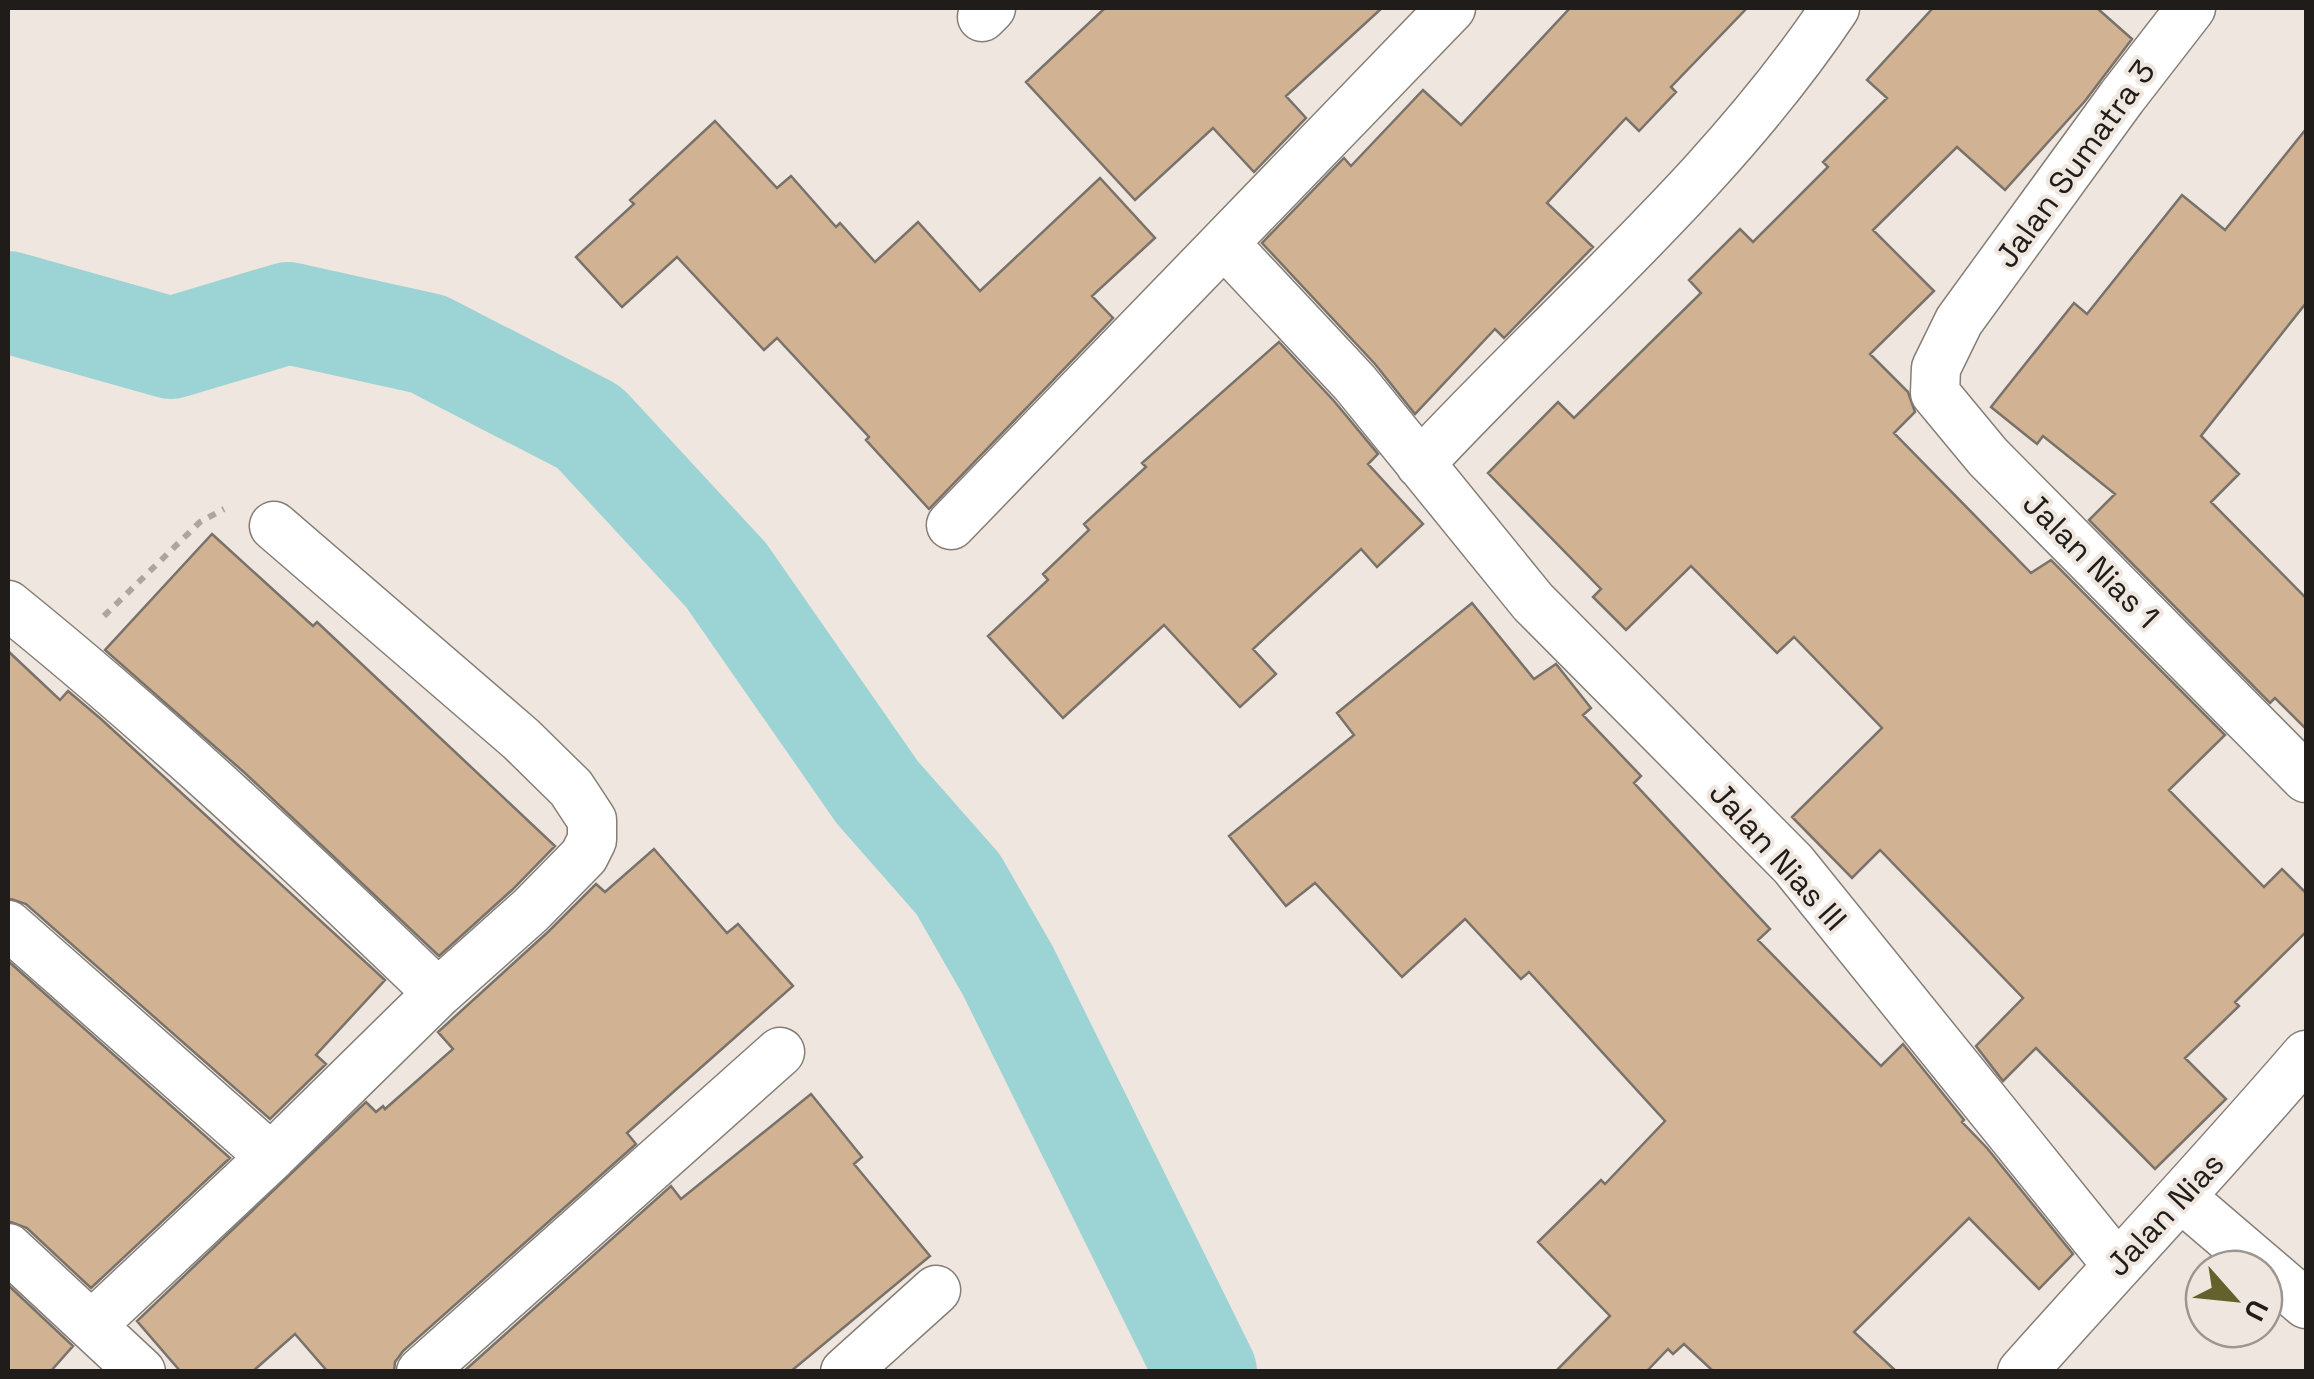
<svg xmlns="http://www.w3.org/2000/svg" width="2314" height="1379" viewBox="0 0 2314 1379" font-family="'Space Grotesk',sans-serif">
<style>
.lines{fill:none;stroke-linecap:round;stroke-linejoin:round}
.river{stroke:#9cd3d4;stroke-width:102}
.building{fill:#d1b292;stroke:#78726b;stroke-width:2.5}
.street-casing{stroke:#857e77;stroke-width:51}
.path{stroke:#aca69f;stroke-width:6;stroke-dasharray:8 8;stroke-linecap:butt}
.street{stroke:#fff;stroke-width:48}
.labels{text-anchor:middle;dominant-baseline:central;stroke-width:8;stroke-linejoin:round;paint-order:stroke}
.street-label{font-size:32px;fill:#1f1c19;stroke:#efe7df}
</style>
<rect width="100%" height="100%" fill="#efe7df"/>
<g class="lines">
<path class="river" d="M8 302 171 348 288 313 428 344 589 427 726 575 877 792 958 884 1008 971 1206 1372"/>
</g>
<path class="building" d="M1105 8H1382L1286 96 1306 118 1254 172 1213 128 1135 200 1026 82Z
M1570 8H1747L1671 87 1676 92 1639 131 1626 118 1547 203 1593 247 1504 338 1495 329 1415 414 1375 364 1262 243 1344 158 1351 166 1423 90 1461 125Z
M1933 8H2097L2132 39 2085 101 2005 190 1957 147 1873 230 1934 291 1870 354 1908 392 1915 412 1894 433 2031 573 2051 560 2225 735 2169 790 2264 887 2282 869 2306 893V932L2235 1002 2239 1006 2185 1058 2226 1099 2155 1169 2036 1048 2003 1081 1976 1046 2023 998 1880 850 1852 878 1792 817 1882 728 1794 637 1777 653 1691 566 1626 630 1593 597 1601 589 1488 473 1558 402 1574 418 1701 293 1689 280 1740 229 1753 242 1828 167 1823 162 1887 98 1867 80Z
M715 121 777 188 791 176 836 227 840 223 875 262 918 222 980 291 1100 178 1155 238 1092 296 1113 318 929 509 866 440 869 437 777 338 764 350 677 257 622 307 576 257 634 204 630 200Z
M2306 129V303L2201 436 2239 474 2211 502 2306 598V729L2275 698 2270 703 2089 520 2115 494 2043 436 2037 444 1991 407 2074 303 2087 314 2182 195 2225 230Z
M1279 342 1334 401 1378 454 1368 464 1423 524 1377 567 1361 549 1253 649 1276 674 1240 707 1164 625 1063 718 988 636 1048 580 1043 574 1089 530 1084 524 1146 467 1142 463Z
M212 534 313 626 317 622 555 846 512 890 439 956 246 774 105 650Z
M1472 603 1534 679 1556 664 1591 708 1583 715 1641 776 1634 783 1770 929 1758 940 1881 1066 1903 1044 1964 1120 1962 1122 1987 1148 2073 1254 2039 1289 1969 1218 1854 1332 1897 1372H1714L1684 1344 1673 1354 1668 1349 1646 1372H1555L1610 1316 1538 1242 1601 1180 1605 1184 1665 1121 1529 972 1521 979 1465 919 1402 977 1315 883 1286 906 1229 836 1354 735 1337 713Z
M8 651 60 700 68 691 101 719 385 980 316 1055 326 1064 270 1119 26 904 8 898Z
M654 849 727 933 738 924 793 986 627 1133 636 1144 403 1351 395 1362 394 1372H328L295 1334 252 1372H181L137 1321 366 1102 376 1112 383 1106 385 1109 453 1049 438 1032 549 931 596 884 605 892Z
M8 961 230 1158 91 1288 27 1228 8 1221Z
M811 1094 862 1157 854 1164 930 1256 790 1372H463L671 1186 681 1199Z
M8 1285 73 1346 50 1372H8Z"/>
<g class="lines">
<g class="street-casing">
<path id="street" d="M1451 8 1224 243 1355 383 1533 602 1793 864 2117 1265
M2191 8 2122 97 1959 321 1936 368 1935 393 1988 457 2306 778
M982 17 991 8
M1420 464C1559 314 1721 179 1835 8
M951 525 1224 243
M8 605C158 726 299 859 438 993
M8 925 271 1157
M2182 1198 2306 1304
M8 1248 141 1372
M93 1324 271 1157 438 993 531 910 584 856 592 840V820L571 788 521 739 274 526
M421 1372 780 1052
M845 1372 936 1290
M2022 1372C2117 1265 2214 1162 2306 1055"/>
</g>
<path class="path" d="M104 616 200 522 224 509"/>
<use href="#street" class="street"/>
</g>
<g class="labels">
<g class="street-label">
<text transform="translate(2075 164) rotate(-54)">Jalan Sumatra 3</text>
<text transform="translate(2091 560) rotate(45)">Jalan Nias 1</text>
<text transform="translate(1778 856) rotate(48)">Jalan Nias III</text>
<text transform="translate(2165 1214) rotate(-47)">Jalan Nias</text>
</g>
</g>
<rect width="2314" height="1379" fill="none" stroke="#1f1c19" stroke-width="20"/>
<g transform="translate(2234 1299) rotate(117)"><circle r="48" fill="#efe7df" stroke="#9c9690" stroke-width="2.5"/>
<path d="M0-8L18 38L0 25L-18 38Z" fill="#64612d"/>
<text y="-15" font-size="28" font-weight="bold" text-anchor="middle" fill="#1f1c19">U</text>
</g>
</svg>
